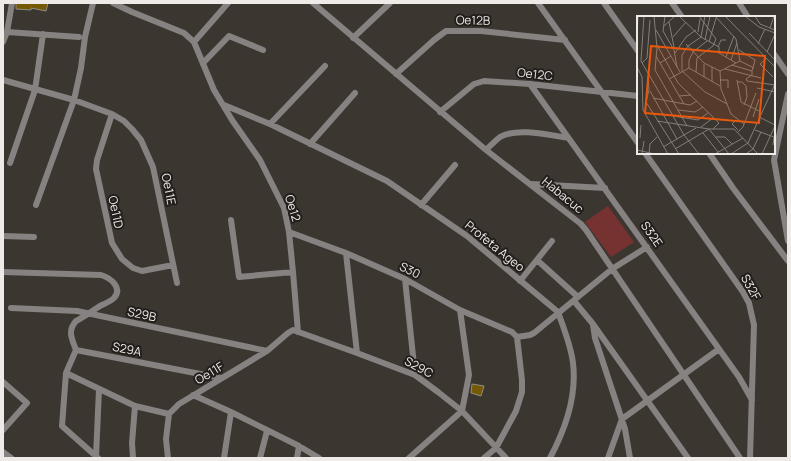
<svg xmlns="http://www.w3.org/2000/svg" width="791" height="461" viewBox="0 0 791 461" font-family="Manrope,sans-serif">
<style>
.park{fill:#763231}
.building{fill:#755903;stroke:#918d86}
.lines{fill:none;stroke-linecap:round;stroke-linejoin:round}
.street{stroke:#868281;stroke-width:6}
.labels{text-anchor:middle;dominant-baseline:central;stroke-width:4;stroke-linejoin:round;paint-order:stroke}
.street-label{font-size:12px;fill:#eeeae7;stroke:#211e1c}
.inset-road{fill:none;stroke:#837e7a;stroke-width:1}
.view{fill:#e8590c;fill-opacity:0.15;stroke:#e8590c;stroke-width:2}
.inset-edge{fill:none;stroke:#eeeae7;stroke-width:2}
</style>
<rect width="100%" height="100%" fill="#3c3631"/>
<path class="park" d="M608 206 634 242 611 257 585 222Z"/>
<path class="building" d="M16 3H48L46 11 31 8V10L16 9Z
M472 384 484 386 481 396 471 393Z"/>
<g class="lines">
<path class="street" d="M113 3 132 12 184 33 194 42 214 90 232 120 260 160 284 208 289 232 293 272 298 332
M313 3 486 150 581 224 586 230 740 458
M538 3 638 143
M604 3 638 51
M672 3 682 17
M739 3 748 17
M7 32 79 37
M353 38 390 3
M3 42 7 32 12 3
M194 42 228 3
M774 54 788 74
M204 62 229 36 263 50
M396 74 434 40 446 31H481L565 40
M3 80 74 100 112 114 124 121 132 129 141 140 153 167 177 283
M530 84 739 377 752 400
M788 94 774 160 788 241
M224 105 270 124 387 181 467 236 558 312
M440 112 474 84 484 81 530 84 638 96
M112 114 97 160 96 169 112 243 122 259 133 268 142 271 173 265
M270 124 325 66
M310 144 355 93
M486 150C490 146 495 141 500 137 517 127 549 135 568 138
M645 153 743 292 749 303 754 325 750 458
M709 153 733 188 788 261
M10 163 35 90 43 34
M531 184 605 188
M36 205 74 100 81 68 85 37 93 3
M421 205 455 165
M231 220 239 277 293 272
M289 232 346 253 405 279 460 310 512 332 517 337
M3 236 34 237
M346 253 357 353
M537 260 578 297
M3 272 101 275C111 278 123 288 114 298 110 302 104 304 100 306 92 311 84 317 76 321 67 331 72 339 76 350L221 378
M405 279 415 375
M520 281 552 241
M574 301 593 324 688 458
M11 308 77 311 267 351
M593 325 595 338 625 429 630 458
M517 337 530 335 534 333 612 269 647 247
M76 350 66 373 62 426 98 458
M66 373 135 406 169 414
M3 382 27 403 3 430
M193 395 231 412 299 446 319 458
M3 452 11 458
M96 457 99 389
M133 458 132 443 135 406
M168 458 166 439 169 414 179 404 267 351 288 333 293 330 357 353 415 375 438 392 462 411 506 458
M224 458 231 412
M260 458 267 431
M297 458 299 446
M409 458 462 411 469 375 460 310
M484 458 496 448 516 411 522 392V380L517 337
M550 458C565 430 577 396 573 363 571 346 564 329 558 312
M608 458 622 419 719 349"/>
</g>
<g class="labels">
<g class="street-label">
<text transform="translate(473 20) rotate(1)">Oe12B</text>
<text transform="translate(535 74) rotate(6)">Oe12C</text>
<text transform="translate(169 189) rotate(79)">Oe11E</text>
<text transform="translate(563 195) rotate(39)">Habacuc</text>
<text transform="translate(293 208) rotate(73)">Oe12</text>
<text transform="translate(116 212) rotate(78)">Oe11D</text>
<text transform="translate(652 234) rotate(55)">S32E</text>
<text transform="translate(495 246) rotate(39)">Profeta Ageo</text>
<text transform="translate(410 270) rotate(27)">S30</text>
<text transform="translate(751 287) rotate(60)">S32F</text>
<text transform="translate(142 314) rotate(12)">S29B</text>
<text transform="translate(127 349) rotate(11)">S29A</text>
<text transform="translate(419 367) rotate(28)">S29C</text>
<text transform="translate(209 373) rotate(-31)">Oe11F</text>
</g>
</g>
<g transform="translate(637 16)">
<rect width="138" height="138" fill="#3c3631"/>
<path class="inset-road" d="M7 0 4 45 47 119 62 138M17 0 20 32 18 54 50 110M28 0 26 15 37 34 40 51M42 0 64 21 82 31V37L99 47M78 0 99 23 103 45M88 0 138 51M108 0 122 11 138 17M118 0 123 8 138 14M32 6 37 31M27 10 38 0M133 12 137 0M19 14 43 56M61 16 63 3M112 17 138 44M36 21 49 6M0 23 1 0M68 24 73 0M72 26 79 2M49 28 67 47 83 55M121 28 128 13M20 29 41 67 82 107 76 113M81 31 84 24H89M102 34 118 44 115 55M130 36 138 18M38 37 49 21 59 14M19 40 47 88M89 41 97 20M129 43 123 48 136 61M94 44 100 27M103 45 117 52M5 47 10 42 13 4M23 47 34 40M67 48V61M95 49 115 55V59L109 63 110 65 138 69M0 51 5 61 6 94 31 138M75 51V65M52 52 83 70M52 52V44L56 36 70 25M88 53 124 62M45 55V39L51 30 64 21 68 0M45 55 68 76 90 88M83 55 84 73 94 98 107 108M83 55 103 45M59 56 60 42 76 30 79 23 62 0M0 58V76M11 60 12 74 9 86 42 138M32 63 52 52M83 64H91V72M100 64 104 86 124 96M100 66H105L109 70 110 81 107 89M120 72 138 76M13 75 40 123M42 80 54 79M16 82 53 89 60 85M41 94 58 96 66 91M36 100 61 104 71 97M116 101 122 83M122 101 138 109M99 104 95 108 101 114M20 105 72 113H97L121 138M64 111 76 102M118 114 137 121 136 129M101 116 106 111 119 77M66 117 81 136M79 121H88L95 128M3 122 4 109M26 131 59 112M38 133 72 113 92 138M0 134 18 138M110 137 116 133 124 116M5 138 7 125M12 138 13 128 20 121M78 138 106 122M94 138 111 127 138 68M125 138 138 110"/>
<path class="view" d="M14 30 128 40 122 107 8 97Z"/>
<rect width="138" height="138" class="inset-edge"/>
</g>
<rect width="791" height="461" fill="none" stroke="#eeeae7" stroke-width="8"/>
</svg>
